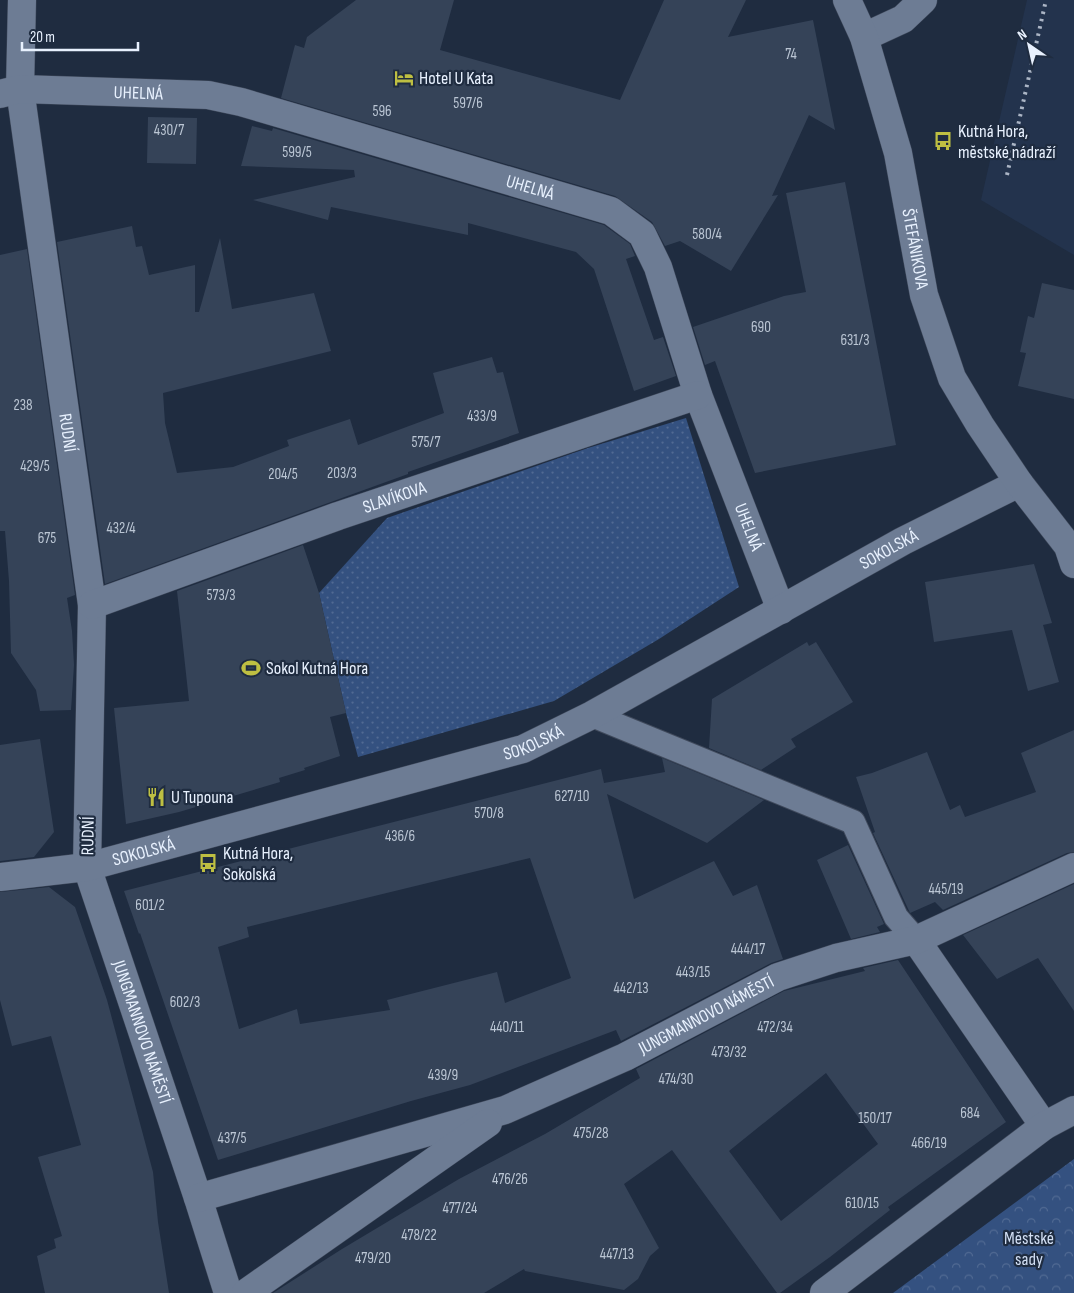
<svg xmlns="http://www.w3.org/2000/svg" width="1074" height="1293" viewBox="0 0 1074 1293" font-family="'Sofia Sans Condensed',sans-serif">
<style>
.built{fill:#23334d}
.grass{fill:url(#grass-dots)}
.park{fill:url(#park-crowns)}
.building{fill:#354358;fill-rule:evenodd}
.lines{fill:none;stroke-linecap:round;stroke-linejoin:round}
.pedestrian-casing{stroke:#3f495b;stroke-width:26}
.minor-casing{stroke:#3f495b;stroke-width:29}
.tertiary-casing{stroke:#3f495b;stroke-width:29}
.pedestrian{stroke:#6d7c94;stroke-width:24}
.minor{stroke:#6d7c94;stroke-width:28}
.tertiary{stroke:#6d7c94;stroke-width:28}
.rail{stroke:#abb5c5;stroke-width:4;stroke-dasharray:2.5 5;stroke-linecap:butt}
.labels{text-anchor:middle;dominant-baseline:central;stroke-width:4.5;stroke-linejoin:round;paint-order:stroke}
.number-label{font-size:15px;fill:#bbc6d4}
.poi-label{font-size:18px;fill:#e8f1fe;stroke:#1f2c40;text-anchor:start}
.street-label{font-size:18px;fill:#e8f1fe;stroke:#1f2c40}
.park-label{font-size:18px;fill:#d1def3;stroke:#1f2c40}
</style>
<defs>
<pattern id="grass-dots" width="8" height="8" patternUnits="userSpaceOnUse" patternTransform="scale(1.25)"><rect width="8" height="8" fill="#345180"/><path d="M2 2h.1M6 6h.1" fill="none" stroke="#516a93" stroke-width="1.8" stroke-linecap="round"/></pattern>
<pattern id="park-crowns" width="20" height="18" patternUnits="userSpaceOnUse" patternTransform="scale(1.25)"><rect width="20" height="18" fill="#345180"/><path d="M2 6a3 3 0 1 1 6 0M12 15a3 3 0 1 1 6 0" fill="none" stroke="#516a93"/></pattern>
</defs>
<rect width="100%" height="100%" fill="#1f2c40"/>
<path class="built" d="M1027 0H1074V255L981 200Z"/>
<path class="grass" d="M686 418 739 587 659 639 554 701 358 757 346 713 319 593 387 518 588 448Z"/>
<path class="park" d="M1074 1159V1293H893Z"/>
<path class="building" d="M356 0H454L440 50 620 100 664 0H746L728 37 813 20 835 130 809 115 772 196 778 195 731 271 680 241 665 246 652 222 615 196 281 98 295 45 304 48 307 37Z
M148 117 197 118 196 164 147 163Z
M252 126 272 131 273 128 604 225 630 244 635 256 626 259 654 340 663 337 676 376 634 391 594 269 576 252 468 223V235L331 207 328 220 253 200 355 177 354 170 241 166Z
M845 182 896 445 755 473 715 361 705 365 693 327 784 296 806 292 786 193Z
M132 226 136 247 142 246 149 275 195 265V312H199L220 238 232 309 314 293 331 351 163 393 165 423 177 473 233 467 289 446 287 440 350 419 358 445 444 413 433 373 492 357 497 373 503 372 519 433 408 472V474L105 584 57 242Z
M27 249 75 595 67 598 72 631 74 665 71 710 40 711 36 690 11 653 9 581 5 531H0V255Z
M1042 283 1074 290V399L1018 386 1026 353 1020 352 1028 316 1034 318Z
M303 545 319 593 346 713 330 717 340 756 304 768 305 770 279 778 280 782 179 812 126 824 114 708 189 701 177 591Z
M1034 564 1052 623 1043 625 1059 682 1028 691 1012 630 934 642 925 582Z
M807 642 809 646 816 642 853 702 791 739 796 747 761 770 709 748 712 699Z
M1074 730V852L1067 853 943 910 935 902 910 913 873 833 875 832 856 777 872 773 927 752 950 810 960 805 965 817 1036 792 1021 753Z
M40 739 54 832 34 857 0 861V745Z
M662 758 764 800 707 843 607 794 634 899 714 861 733 896 757 885 783 959 771 963 621 1041 616 1030 470 1085 411 1101 218 1160 140 933 139 934 124 891 601 769 604 783 665 772ZM530 858 571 978 505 1003 497 972 387 1000 390 1010 300 1024 297 1009 239 1029 218 947 249 937 247 927Z
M848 845 884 924 877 927 880 932 851 939 817 860Z
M1074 884V1011L1038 958 997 979 963 935Z
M49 887 75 907 107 1000 153 1172 158 1222 169 1293H45L37 1256 56 1248 54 1239 62 1236 38 1157 81 1145 51 1036 12 1046 0 1000V892Z
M898 960 1006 1122 888 1207 890 1210 830 1257 780 1293H777L672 1150 624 1184 659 1248 650 1256 638 1279 624 1290 525 1271 524 1269 484 1293H273L342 1249 459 1179 545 1134 640 1078 636 1069 784 991 865 971 863 968ZM826 1073 878 1144 781 1221 729 1151Z"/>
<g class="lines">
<g class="pedestrian-casing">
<path id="pedestrian" d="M592 715 853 822 896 917 916 940"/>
</g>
<g class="minor-casing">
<g id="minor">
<path id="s1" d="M22 0 20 89 92 605 87 867 198 1198 228 1293"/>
<path d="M864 37 903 19 923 0"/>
<path id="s2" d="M0 94 20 89 208 95 241 102 611 211 642 234 658 267 698 395 781 610"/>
<path id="s3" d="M92 605 338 516 698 395"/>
<path id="s4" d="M0 877 87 867 523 749 592 715 903 541 1019 483"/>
<path d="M916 940 1044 1126"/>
<path id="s5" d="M198 1198 505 1110 625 1057 778 977 836 958 916 940 1074 867"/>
<path d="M246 1293 488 1123"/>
<path d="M824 1293 1044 1126 1074 1110"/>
</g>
</g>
<g class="tertiary-casing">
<g id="tertiary">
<path id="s6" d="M847 0 864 37 898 153 924 295 952 378 980 425 1019 483 1068 546 1074 564"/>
</g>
</g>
<use href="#pedestrian" class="pedestrian"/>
<use href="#minor" class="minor"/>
<use href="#tertiary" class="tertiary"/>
<path class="rail" d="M1007 175 1046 0"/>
</g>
<defs>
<g id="hotel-bare" transform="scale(1.5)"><path d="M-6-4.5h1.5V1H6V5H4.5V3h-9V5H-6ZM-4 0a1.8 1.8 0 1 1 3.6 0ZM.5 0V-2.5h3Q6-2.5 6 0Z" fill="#bebf42" stroke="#1f2c40" stroke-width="2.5" paint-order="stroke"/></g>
<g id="bus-bare" transform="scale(1.5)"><path d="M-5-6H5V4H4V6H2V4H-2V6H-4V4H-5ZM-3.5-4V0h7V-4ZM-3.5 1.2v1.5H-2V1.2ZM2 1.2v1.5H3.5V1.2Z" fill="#bebf42" stroke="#1f2c40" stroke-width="2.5" paint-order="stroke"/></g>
<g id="stadium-bare" transform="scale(1.5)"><path d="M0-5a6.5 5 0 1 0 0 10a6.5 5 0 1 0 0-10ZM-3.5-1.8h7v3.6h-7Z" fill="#bebf42" stroke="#1f2c40" stroke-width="2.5" paint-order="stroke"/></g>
<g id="restaurant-bare" transform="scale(1.5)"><path d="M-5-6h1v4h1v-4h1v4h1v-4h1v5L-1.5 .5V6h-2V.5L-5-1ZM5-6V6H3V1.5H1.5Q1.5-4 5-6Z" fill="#bebf42" stroke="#1f2c40" stroke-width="2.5" paint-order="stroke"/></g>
</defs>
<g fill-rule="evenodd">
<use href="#hotel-bare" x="404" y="78"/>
<use href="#bus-bare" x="943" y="141"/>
<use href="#stadium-bare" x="251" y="668"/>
<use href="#restaurant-bare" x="156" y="797"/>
<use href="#bus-bare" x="208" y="863"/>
</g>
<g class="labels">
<g class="number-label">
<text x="791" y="54">74</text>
<text x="468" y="103">597/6</text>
<text x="382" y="111">596</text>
<text x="169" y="130">430/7</text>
<text x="297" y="152">599/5</text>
<text x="707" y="234">580/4</text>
<text x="761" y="327">690</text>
<text x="855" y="340">631/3</text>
<text x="23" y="405">238</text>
<text x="482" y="416">433/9</text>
<text x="426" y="442">575/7</text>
<text x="35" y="466">429/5</text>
<text x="342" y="473">203/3</text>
<text x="283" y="474">204/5</text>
<text x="121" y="528">432/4</text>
<text x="47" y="538">675</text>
<text x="221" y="595">573/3</text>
<text x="572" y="796">627/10</text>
<text x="489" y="813">570/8</text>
<text x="400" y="836">436/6</text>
<text x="946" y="889">445/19</text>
<text x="150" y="905">601/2</text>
<text x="748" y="949">444/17</text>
<text x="693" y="972">443/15</text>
<text x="631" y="988">442/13</text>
<text x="185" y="1002">602/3</text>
<text x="507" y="1027">440/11</text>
<text x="775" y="1027">472/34</text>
<text x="729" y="1052">473/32</text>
<text x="443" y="1075">439/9</text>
<text x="676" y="1079">474/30</text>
<text x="970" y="1113">684</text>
<text x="875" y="1118">150/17</text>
<text x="591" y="1133">475/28</text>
<text x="232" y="1138">437/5</text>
<text x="929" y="1143">466/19</text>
<text x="510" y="1179">476/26</text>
<text x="862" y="1203">610/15</text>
<text x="460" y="1208">477/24</text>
<text x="419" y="1235">478/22</text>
<text x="617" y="1254">447/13</text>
<text x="373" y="1258">479/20</text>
</g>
<g class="poi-label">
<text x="419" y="78">Hotel U Kata</text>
<text x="958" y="131">Kutná Hora,<tspan x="958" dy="21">městské nádraží</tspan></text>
<text x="266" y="668">Sokol Kutná Hora</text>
<text x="171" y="797">U Tupouna</text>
<text x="223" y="853">Kutná Hora,<tspan x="223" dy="21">Sokolská</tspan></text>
</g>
<g class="street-label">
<text stroke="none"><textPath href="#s2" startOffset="139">UHELNÁ</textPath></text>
<text stroke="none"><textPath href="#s2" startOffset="544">UHELNÁ</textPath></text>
<text stroke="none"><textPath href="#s6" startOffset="259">ŠTEFÁNIKOVA</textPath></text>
<text stroke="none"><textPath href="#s1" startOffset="436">RUDNÍ</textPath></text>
<text stroke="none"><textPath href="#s3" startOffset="321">SLAVÍKOVA</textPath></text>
<text stroke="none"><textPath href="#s2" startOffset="979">UHELNÁ</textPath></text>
<text stroke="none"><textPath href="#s4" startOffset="956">SOKOLSKÁ</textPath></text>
<text stroke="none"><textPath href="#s4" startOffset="551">SOKOLSKÁ</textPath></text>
<text transform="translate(88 836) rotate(-89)">RUDNÍ</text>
<text stroke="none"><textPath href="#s4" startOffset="146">SOKOLSKÁ</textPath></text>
<text stroke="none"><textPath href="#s5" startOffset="542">JUNGMANNOVO NÁMĚSTÍ</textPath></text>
<text stroke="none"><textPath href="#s1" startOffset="1046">JUNGMANNOVO NÁMĚSTÍ</textPath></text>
</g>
<g class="park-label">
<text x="1029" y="1238">Městské<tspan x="1029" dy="21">sady</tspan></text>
</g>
</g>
<g transform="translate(1029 45) rotate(326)" stroke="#1f2c40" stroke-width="4" paint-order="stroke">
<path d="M0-4L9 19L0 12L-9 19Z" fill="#e8f1fe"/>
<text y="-8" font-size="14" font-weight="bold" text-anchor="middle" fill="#e8f1fe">N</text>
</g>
<path d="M22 42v8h116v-8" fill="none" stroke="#e8f1fe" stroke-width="2.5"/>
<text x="30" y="42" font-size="15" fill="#e8f1fe" stroke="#1f2c40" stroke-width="4" paint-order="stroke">20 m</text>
</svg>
